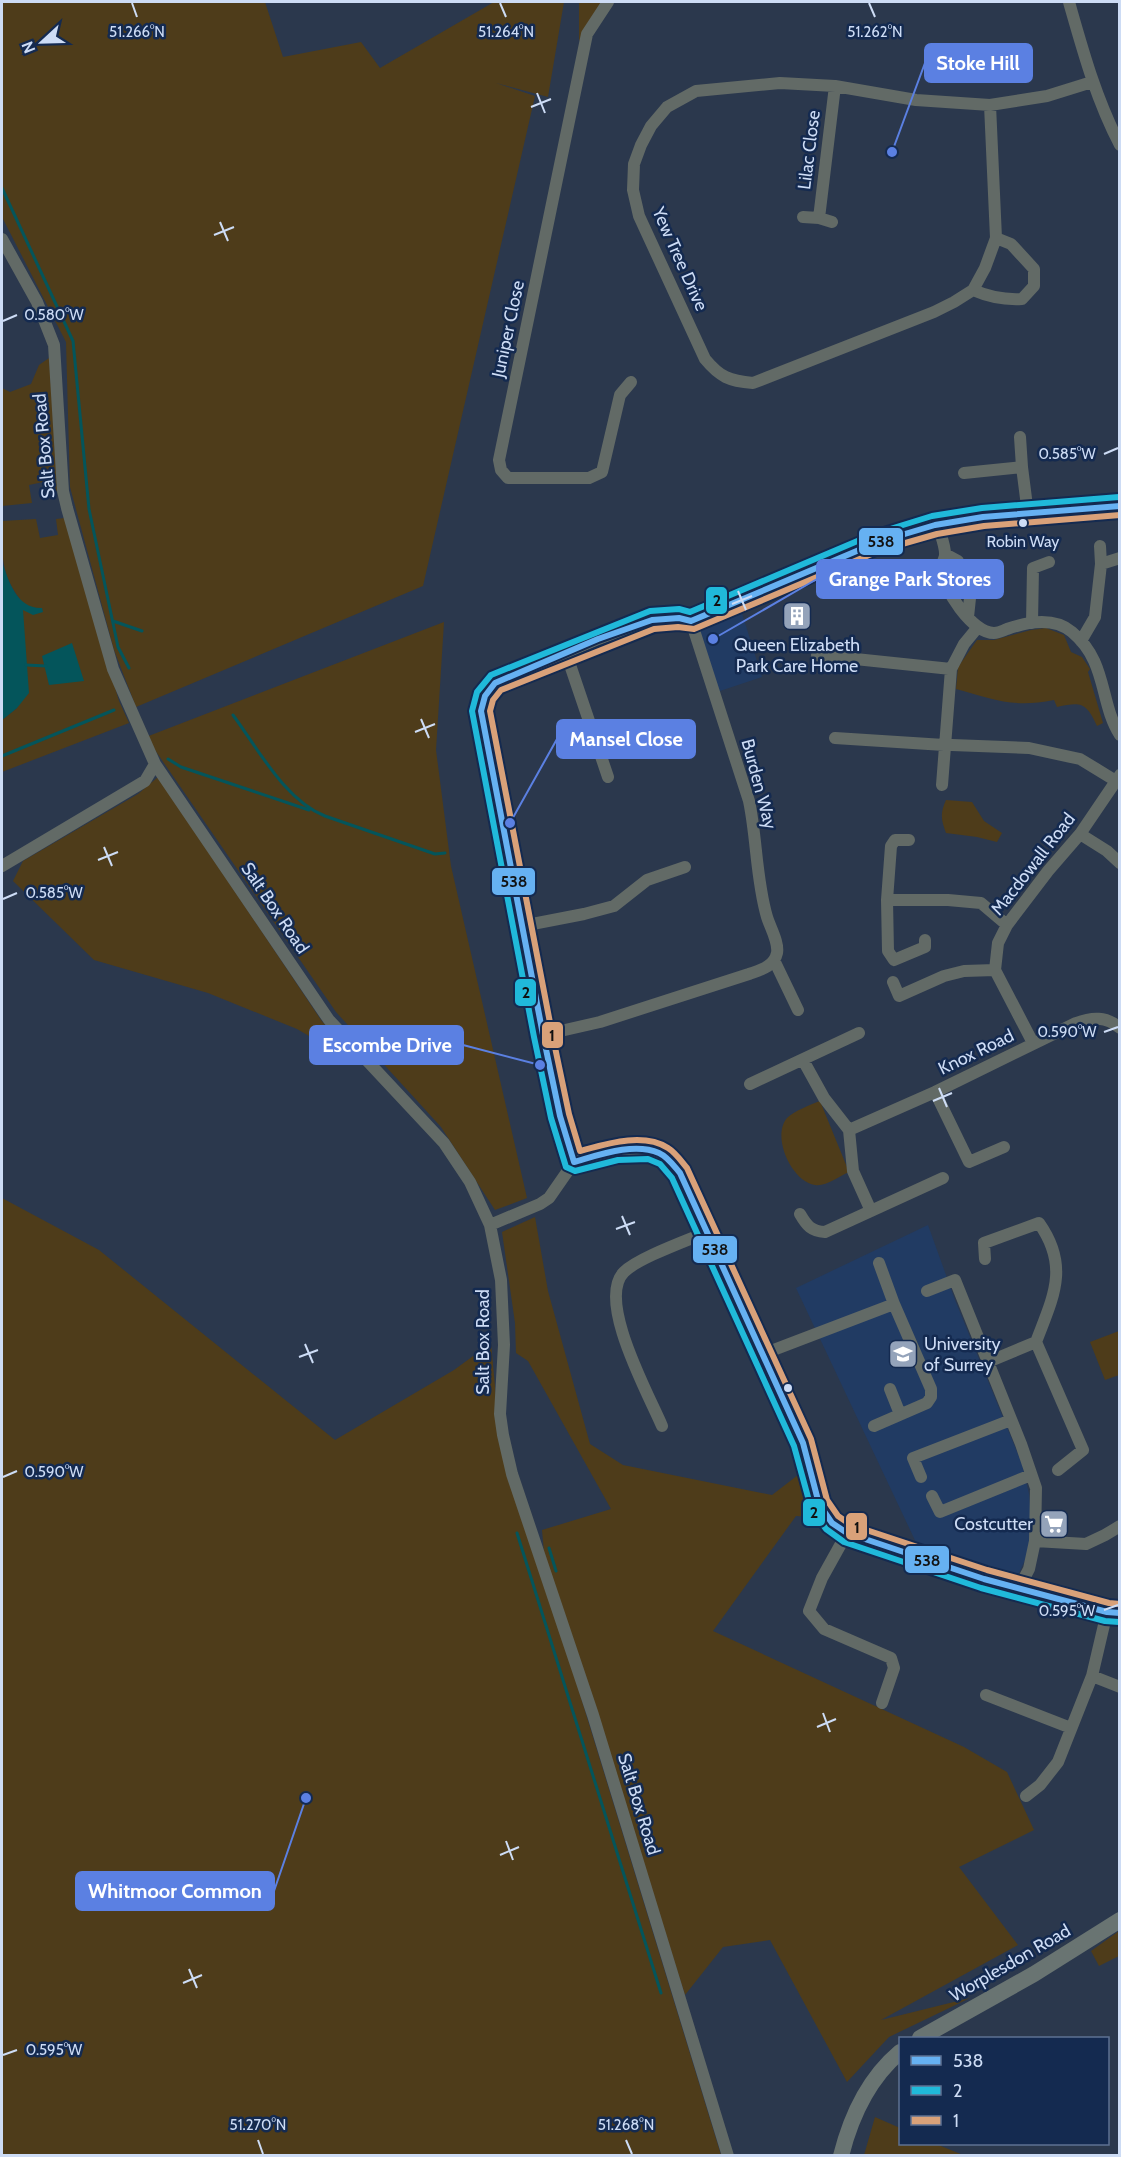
<svg xmlns="http://www.w3.org/2000/svg" width="1121" height="2157" viewBox="0 0 1121 2157" font-family="Cabin,sans-serif">
<style>
.built{fill:#213b63}
.green{fill:#4e3c1a}
.water{fill:#04555b}
.lines{fill:none;stroke-linecap:round;stroke-linejoin:round}
.stream{stroke:#04555b;stroke-width:3}
.minor{stroke:#626a66;stroke-width:12}
.major{stroke:#697472;stroke-width:16}
.bus-1-casing{stroke:#142a50;stroke-width:10}
.bus-2-casing{stroke:#142a50;stroke-width:10}
.bus-3-casing{stroke:#142a50;stroke-width:10}
.bus-1{stroke:#66b1f2;stroke-width:6}
.bus-2{stroke:#20b9da;stroke-width:6}
.bus-3{stroke:#d9a179;stroke-width:6}
.ticks{fill:none;stroke:#cddcf5;stroke-width:2}
.bus-dot{fill:#cddcf5;stroke:#142a50;stroke-width:2}
.labels{text-anchor:middle;dominant-baseline:central;stroke-width:5;stroke-linejoin:round;paint-order:stroke}
.bus-label{font-size:16px;fill:#cddcf5;stroke:#142a50}
.street-label{font-size:18px;fill:#cddcf5;stroke:#142a50}
.poi-label{font-size:18px;fill:#cddcf5;stroke:#142a50}
.ticks-label{font-size:15px;text-anchor:middle;fill:#cddcf5;stroke:#142a50;stroke-width:5;stroke-linejoin:round;paint-order:stroke}
.leader{fill:none;stroke:#5b80e2;stroke-width:2}
.callout-dot{fill:#5b80e2;stroke:#142a50;stroke-width:2}
.callout{fill:#5b80e2;stroke:#5b80e2;stroke-width:2}
.callout-label{font-size:20px;text-anchor:middle;font-weight:bold;fill:#fff}
.line-badge{stroke:#142a50;stroke-width:2}
.pale-badge-label{font-size:16px;text-anchor:middle;font-weight:bold;fill:#111}
</style>
<rect width="100%" height="100%" fill="#2b384d"/>
<path class="built" d="M740 607 762 677 717 692 699 638 700 627 706 620Z
M928 1225 955 1300 1022 1464 1029 1494 1031 1516 1030 1540 1025 1560 1019 1573 1004 1580 921 1553 796 1288Z"/>
<path class="green" d="M2 2H265L283 57 361 42 380 68 494 2H564L548 97 496 83 535 96 423 586 136 707 114 650 70 487 66 342 2 217Z
M579 2H603L579 41Z
M49 358 59 491 51 492 48 481 29 485 32 503 2 506V388L10 392 31 384 39 365Z
M65 518 119 701 129 723 2 772V720L17 708 20 599C0 573 2 552 2 521L36 519 40 538 58 535 56 519Z
M444 622 436 750 451 866 527 1198 495 1210 441 1127 336 1012 146 737Z
M1046 628 1064 635 1071 652 1082 657 1090 669 1088 672 1103 723 1097 726C1086 702 1081 702 1057 707L1054 700C1014 708 995 700 956 689L958 667 977 640H994L1031 630Z
M158 777 321 1020 354 1059 348 1064 328 1047 297 1029 208 993 94 960 13 881 23 861 138 794Z
M946 800 972 802 984 821 1002 833 997 842 977 837 946 833C941 820 940 813 946 800Z
M820 1101 849 1172C840 1176 825 1187 815 1185 792 1182 771 1137 787 1118 794 1111 810 1105 820 1101Z
M2 1198 99 1250 335 1440 454 1370 491 1343 499 1430 721 2155H2Z
M535 1217 548 1291 590 1444 623 1465 772 1495 798 1475 813 1517 796 1516 713 1631 964 1747 1007 1772 1034 1830 959 1867 1018 1945 881 2020 970 1998 889 2037 847 2082 770 1940 723 1947 685 1995 544 1552 542 1530 611 1509 528 1361 516 1353 515 1323 502 1232Z
M1119 1331V1375L1105 1380 1090 1342Z
M1119 1931V1956L1099 1966 1091 1951Z
M875 2117 900 2128V2144H936L963 2155H864Z"/>
<path class="water" d="M2 562C9 582 17 609 42 608L43 612 33 615 23 610 29 693 17 708 2 720Z
M72 643 84 681 49 685 42 656Z"/>
<g class="lines">
<path class="stream" d="M2 188 73 341 89 509 118 647 129 668
M113 621 142 631
M26 665 46 666
M233 715C258 749 285 800 325 816L435 854 445 853
M2 756 114 710
M168 759 181 767 309 810
M517 1533 661 1993
M549 1548 556 1571"/>
<path class="minor" d="M608 2 587 34 499 460 501 470 508 478H589L602 472 620 395 631 382
M1069 2C1083 51 1096 99 1120 145
M990 105 996 238 1011 244 1034 269V286L1022 299C1004 300 989 297 973 290L954 302 934 312 753 383C729 381 720 377 705 359L639 216 633 190 634 164 641 145 651 126 667 107 696 91 780 83 835 86 916 100 990 105 1047 96 1092 82
M803 217 819 218 832 222
M819 218 835 86
M2 239 37 302 54 345 63 491 67 508 113 669 155 764 329 1020 444 1143 470 1182 490 1225 501 1280 504 1345 500 1414 503 1435 512 1474 593 1715 728 2156
M973 290 985 268 996 238
M1020 437 1022 467
M964 473 1022 467 1028 514
M938 525C940 534 946 547 945 556 944 560 941 565 941 569 943 589 972 633 994 633 999 633 1002 631 1007 629 1027 622 1054 617 1072 632 1108 662 1099 702 1120 735
M945 554 958 561 970 598 968 617
M1101 564 1120 558
M1032 623 1033 568 1049 562
M1081 641 1095 617 1101 564 1100 546
M566 653 608 777
M817 655 951 669
M835 738 944 745
M952 745 1029 748 1080 759 1116 781
M942 785 951 669 964 644 978 627
M1080 834 1107 851 1120 863
M909 840H895L891 846 887 900 888 951 894 960 925 947V940
M2 866 145 781 155 764
M887 900H948L981 903 1007 925
M522 926 584 914 614 906 647 880 685 867
M774 960 798 1010
M893 982 899 996 944 976 964 971 995 970
M543 1035 600 1022 749 974C760 970 774 967 777 953 779 942 770 927 767 917 756 880 757 839 749 801L691 621
M1033 1043 995 970 998 943 1007 925 1048 871 1080 834 1120 775
M803 1060 824 1098 849 1130 853 1171 871 1211
M750 1084 859 1033
M935 1092 969 1162 1004 1147
M849 1130 935 1092 1076 1023C1092 1017 1106 1016 1120 1028
M574 1162 560 1116 543 1035 481 711 485 696 495 683 598 639 652 620 679 618 691 621 780 585 878 542 935 525 983 517 1120 506
M574 1162C596 1156 638 1143 659 1153 668 1157 674 1166 680 1173L803 1443 819 1504 832 1523 847 1533 984 1579 1107 1612 1120 1613
M800 1214C807 1226 811 1231 825 1232L943 1178
M490 1225 540 1204 549 1198 574 1162
M985 1259 984 1243 1039 1223C1070 1267 1053 1297 1036 1342L988 1362
M879 1263 894 1304
M927 1291 955 1280 1021 1444 1036 1488 1035 1541 1029 1569 1019 1588
M1036 1342 1083 1450 1058 1470
M763 1354 894 1304 931 1389V1397L927 1403 874 1426
M890 1389 900 1414
M662 1426C649 1395 596 1300 624 1272 638 1258 686 1241 707 1232
M921 1477 913 1458 1011 1420
M932 1496 940 1512 1031 1475
M847 1533 822 1578 809 1611 824 1629 891 1658 894 1668 882 1703
M1035 1541 1086 1544 1105 1535 1120 1526
M1092 1676 1120 1687
M986 1695 1071 1728
M1026 1796 1040 1785 1058 1762 1092 1676 1107 1612"/>
<path class="major" d="M920 2038 1034 1974 1120 1920
M841 2156C851 2116 868 2079 900 2052"/>
<g class="bus-1-casing">
<path id="bus-1" d="M574 1162 560 1116 543 1035 481 711 485 696 495 683 598 639 652 620 679 618 691 621 878 542 935 525 983 517 1120 506
M574 1162C599 1155 634 1142 659 1153 668 1157 674 1166 680 1173L803 1443 819 1504 832 1523 847 1533 984 1579 1107 1612 1120 1613"/>
</g>
<g class="bus-2-casing">
<path id="bus-2" d="M1119 497 982 508 932 516 874 534 690 612 679 609 650 611 491 675 477 692 472 711 534 1037 551 1118 566 1167 575 1171 618 1160 648 1159 660 1164 672 1178 794 1446 811 1508 826 1529 844 1542 981 1588 1105 1621 1119 1622"/>
</g>
<g class="bus-3-casing">
<path id="bus-3" d="M1120 515 984 526 937 534 881 550 694 629 678 627 654 629 501 690 493 700 490 711 552 1033 569 1114 580 1151C606 1144 643 1132 668 1148 676 1153 681 1161 687 1168L811 1439 827 1500 838 1516 851 1525 987 1570 1109 1603 1120 1604"/>
</g>
<use href="#bus-1" class="bus-1"/>
<use href="#bus-2" class="bus-2"/>
<use href="#bus-3" class="bus-3"/>
</g>
<path class="ticks" d="M132 3 137 17M500 3 506 17M869 3 875 17M537 93 545 113M531 107 551 99M220 222 228 241M214 235 234 227M3 321 17 315M1104 454 1118 448M738 591 746 610M732 604 752 596M421 719 429 738M415 732 435 724M104 847 112 866M98 860 118 852M3 899 17 893M1104 1032 1118 1027M939 1088 947 1107M933 1101 952 1093M622 1216 630 1235M616 1229 635 1222M305 1344 313 1363M299 1357 318 1350M3 1477 17 1471M1104 1610 1118 1605M823 1713 830 1732M817 1727 836 1719M506 1841 513 1860M500 1855 519 1847M189 1969 197 1988M183 1983 202 1975M3 2055 17 2050M258 2140 263 2154M626 2140 632 2154"/>
<defs>
<g id="building-square" transform="scale(1.5)"><rect x="-9" y="-9" width="18" height="18" rx="4" fill="#94a3ba" stroke="#142a50"/><path d="M-4-6H4V6H1V3H-1V6H-4ZM-2.5-4.3h1.7v1.8h-1.7ZM.8-4.3h1.7v1.8H.8ZM-2.5-1h1.7V.8h-1.7ZM.8-1h1.7V.8H.8Z" fill="#fff"/></g>
<g id="university-square" transform="scale(1.5)"><rect x="-9" y="-9" width="18" height="18" rx="4" fill="#94a3ba" stroke="#142a50"/><path d="M0-5L7-2L0 1L-7-2ZM-4 1L0 2.5L4 1V4Q0 6-4 4Z" fill="#fff"/></g>
<g id="supermarket-square" transform="scale(1.5)"><rect x="-9" y="-9" width="18" height="18" rx="4" fill="#94a3ba" stroke="#142a50"/><path d="M-6-5.5h2.5l.6 2H6L4.5 2H-2.5L-4.4-4H-6ZM-1.5 3.2a1.3 1.3 0 1 0 .1 0ZM3 3.2a1.3 1.3 0 1 0 .1 0Z" fill="#fff"/></g>
</defs>
<g fill-rule="evenodd">
<use href="#building-square" x="797" y="616"/>
<use href="#university-square" x="903" y="1354"/>
<use href="#supermarket-square" x="1054" y="1524"/>
</g>
<g class="bus-dot">
<circle cx="1023" cy="523" r="5"/>
<circle cx="788" cy="1388" r="5"/>
</g>
<g class="labels">
<g class="bus-label">
<text x="1023" y="541">Robin Way</text>
</g>
<g class="street-label">
<text transform="translate(809 150) rotate(-83)">Lilac Close</text>
<text transform="translate(680 259) rotate(66)">Yew Tree Drive</text>
<text transform="translate(508 329) rotate(-78)">Juniper Close</text>
<text transform="translate(44 446) rotate(-95)">Salt Box Road</text>
<text transform="translate(759 784) rotate(75)">Burden Way</text>
<text transform="translate(1033 864) rotate(-52)">Macdowall Road</text>
<text transform="translate(275 908) rotate(56)">Salt Box Road</text>
<text transform="translate(976 1052) rotate(-26)">Knox Road</text>
<text transform="translate(483 1342) rotate(-90)">Salt Box Road</text>
<text transform="translate(639 1804) rotate(73)">Salt Box Road</text>
<text transform="translate(1010 1963) rotate(-30)">Worplesdon Road</text>
</g>
<g class="poi-label">
<text x="797" y="645">Queen Elizabeth<tspan x="797" dy="21">Park Care Home</tspan></text>
<text x="924" y="1344" text-anchor="start">University<tspan x="924" dy="21">of Surrey</tspan></text>
<text x="1033" y="1524" text-anchor="end">Costcutter</text>
</g>
</g>
<g class="ticks-label">
<text x="137" y="37">51.266°N</text>
<text x="506" y="37">51.264°N</text>
<text x="875" y="37">51.262°N</text>
<text x="54" y="320">0.580°W</text>
<text x="1067" y="459">0.585°W</text>
<text x="54" y="898">0.585°W</text>
<text x="1067" y="1037">0.590°W</text>
<text x="54" y="1477">0.590°W</text>
<text x="1067" y="1616">0.595°W</text>
<text x="54" y="2055">0.595°W</text>
<text x="258" y="2130">51.270°N</text>
<text x="626" y="2130">51.268°N</text>
</g>
<path class="leader" d="M892 152L925 63M713 639L817 579M510 823L557 739M540 1065L463 1045M306 1798L274 1891"/>
<g class="callout-dot">
<circle cx="892" cy="152" r="6"/>
<circle cx="713" cy="639" r="6"/>
<circle cx="510" cy="823" r="6"/>
<circle cx="540" cy="1065" r="6"/>
<circle cx="306" cy="1798" r="6"/>
</g>
<g class="callout">
<rect x="925" y="44" width="107" height="38" rx="6"/>
<rect x="817" y="560" width="186" height="38" rx="6"/>
<rect x="557" y="720" width="138" height="38" rx="6"/>
<rect x="310" y="1026" width="153" height="38" rx="6"/>
<rect x="76" y="1872" width="198" height="38" rx="6"/>
</g>
<g class="callout-label">
<text x="978" y="70">Stoke Hill</text>
<text x="910" y="586">Grange Park Stores</text>
<text x="626" y="746">Mansel Close</text>
<text x="387" y="1052">Escombe Drive</text>
<text x="175" y="1898">Whitmoor Common</text>
</g>
<g class="line-badge">
<rect x="858" y="527" width="46" height="29" rx="6" fill="#66b1f2"/>
<rect x="705" y="586" width="23" height="29" rx="6" fill="#20b9da"/>
<rect x="491" y="867" width="45" height="29" rx="6" fill="#66b1f2"/>
<rect x="514" y="978" width="23" height="29" rx="6" fill="#20b9da"/>
<rect x="541" y="1021" width="23" height="28" rx="6" fill="#d9a179"/>
<rect x="692" y="1235" width="46" height="29" rx="6" fill="#66b1f2"/>
<rect x="802" y="1498" width="24" height="29" rx="6" fill="#20b9da"/>
<rect x="845" y="1512" width="23" height="29" rx="6" fill="#d9a179"/>
<rect x="904" y="1545" width="46" height="29" rx="6" fill="#66b1f2"/>
</g>
<g class="pale-badge-label">
<text x="881" y="547">538</text>
<text x="717" y="606">2</text>
<text x="514" y="887">538</text>
<text x="526" y="998">2</text>
<text x="552" y="1041">1</text>
<text x="715" y="1255">538</text>
<text x="814" y="1518">2</text>
<text x="857" y="1533">1</text>
<text x="927" y="1566">538</text>
</g>
<rect width="1121" height="2157" fill="none" stroke="#cddcf5" stroke-width="6"/>
<rect x="899" y="2037" width="210" height="108" fill="#142a50" stroke="#5e7192" stroke-width="1.5"/>
<rect x="911" y="2056" width="30" height="9" fill="#66b1f2" stroke="#5e7192" stroke-width="1.5"/>
<text x="953" y="2067" font-size="18" fill="#cddcf5">538</text>
<rect x="911" y="2086" width="30" height="9" fill="#20b9da" stroke="#5e7192" stroke-width="1.5"/>
<text x="953" y="2097" font-size="18" fill="#cddcf5">2</text>
<rect x="911" y="2116" width="30" height="9" fill="#d9a179" stroke="#5e7192" stroke-width="1.5"/>
<text x="953" y="2127" font-size="18" fill="#cddcf5">1</text>
<g transform="translate(42 42) rotate(248)" stroke="#142a50" stroke-width="4.5" paint-order="stroke">
<path d="M0-4.5L10 22L0 15L-10 22Z" fill="#cddcf5"/>
<text y="-9" font-size="16" font-weight="bold" text-anchor="middle" fill="#cddcf5">N</text>
</g>
</svg>
